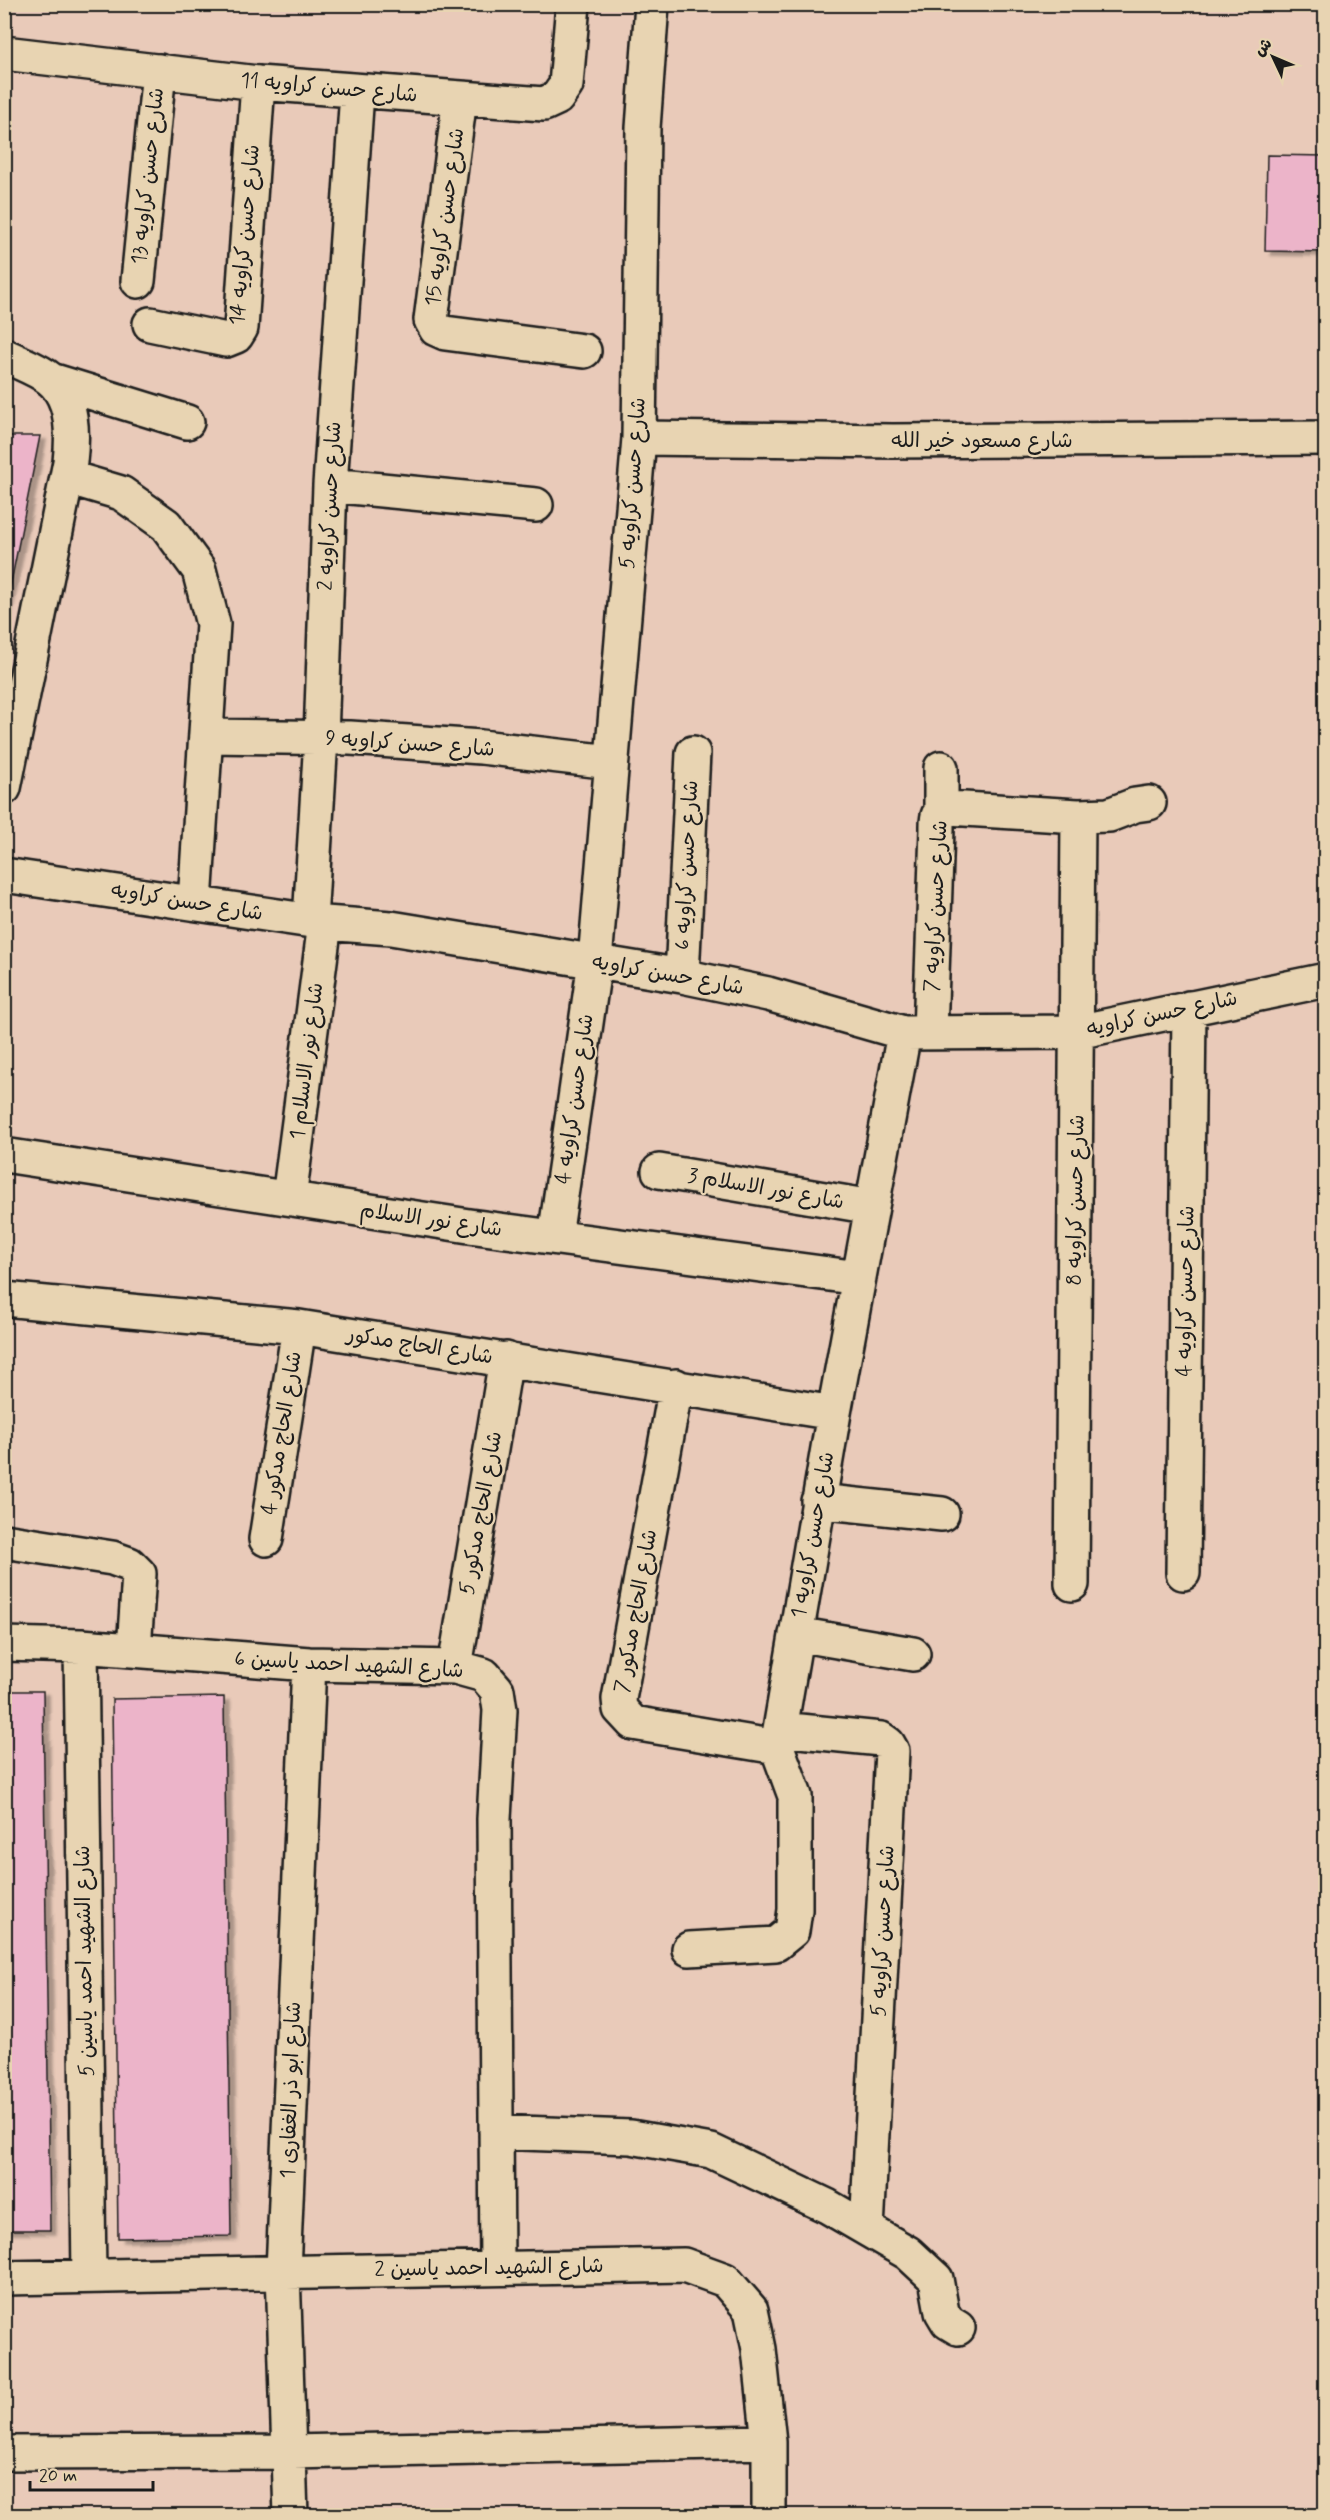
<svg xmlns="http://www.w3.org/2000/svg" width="1330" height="2520" viewBox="0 0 1330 2520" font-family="Mynerve,'Playpen Sans Arabic',sans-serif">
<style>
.building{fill:#ecb4c9;stroke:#1c1c1c;stroke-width:1.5;filter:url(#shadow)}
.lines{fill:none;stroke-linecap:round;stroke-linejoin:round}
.minor-casing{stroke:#1c1c1c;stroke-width:38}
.minor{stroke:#e8d4b2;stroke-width:33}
.labels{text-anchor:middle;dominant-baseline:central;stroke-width:4.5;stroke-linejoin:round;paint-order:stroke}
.street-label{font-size:21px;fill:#1c1c1c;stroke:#e8d4b2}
</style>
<defs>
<filter id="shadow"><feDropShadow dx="6" dy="4" stdDeviation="1.5" flood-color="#0004"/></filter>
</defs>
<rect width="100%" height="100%" fill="#e9cab9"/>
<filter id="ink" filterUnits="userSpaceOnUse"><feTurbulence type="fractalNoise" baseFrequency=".0167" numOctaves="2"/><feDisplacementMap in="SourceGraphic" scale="12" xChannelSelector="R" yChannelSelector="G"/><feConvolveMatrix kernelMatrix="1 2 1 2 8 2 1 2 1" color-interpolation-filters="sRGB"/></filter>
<g filter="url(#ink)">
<path class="building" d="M1267 155 1326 156V252L1265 251Z
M4 436H40L4 618Z
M4 1691H43L50 2230H4Z
M224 1697 231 2236 118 2238 112 1699Z"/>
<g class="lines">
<g class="minor-casing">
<path id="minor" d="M4 53 258 83 544 104 557 98 566 85 573 4
M460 98 431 320 436 329 445 333 584 351
M138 281 159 71
M150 324 226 340 236 336 241 328 258 83
M4 355C19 363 38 369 50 379 74 398 73 435 70 462L4 788
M51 380 187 422
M639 438 893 441 1326 438
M67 477 121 493 166 525 199 570 213 624 195 903
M330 485 536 505
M207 736 350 738 481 747 611 762
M941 810V768
M4 875 325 923 391 928 682 976 768 994 904 1033 1077 1032 1326 980
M310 921 321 738 330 485 357 92
M682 976 693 753
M930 1033 937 829C937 818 936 812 948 808L1078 816 1109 815 1135 805 1149 803
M4 1155 469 1226 859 1278
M659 1171 872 1207
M289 1198 325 923
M555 1237 595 961 639 438 643 128 652 4
M4 1299 299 1327 834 1413
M676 1386 619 1699 620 1709 633 1723 777 1747
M818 1501 942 1514
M266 1539 299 1327
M4 1541 112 1558 129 1564 139 1574 134 1650
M1183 1573 1189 1008
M1072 1584 1078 816
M796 1634 913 1654
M4 1644 81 1646 309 1664 455 1667 484 1675 497 1690 500 1710 494 1819 497 2268
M81 1646 89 2276
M455 1667 506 1359
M780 1729 881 1739 888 1744 892 1751 867 2229
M689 1949 776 1944 792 1931 795 1910V1796L777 1747 834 1413 904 1033
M496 2132 631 2137 711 2151 827 2206 908 2253 936 2279 942 2312 948 2322 958 2328
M4 2278 684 2265 725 2280 751 2310 759 2349 769 2442V2516
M4 2453 290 2452 769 2442
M291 2516 283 2271 309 1664"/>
</g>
<use href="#minor" class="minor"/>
</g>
</g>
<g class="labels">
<g class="street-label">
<text transform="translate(329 88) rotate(5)">شارع حسن كراويه 11</text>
<text transform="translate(148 176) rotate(-84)">شارع حسن كراويه 13</text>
<text transform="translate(445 217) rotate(-82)">شارع حسن كراويه 15</text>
<text transform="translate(245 235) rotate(-85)">شارع حسن كراويه 14</text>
<text x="982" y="441">شارع مسعود خير الله</text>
<text transform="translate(633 483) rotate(-86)">شارع حسن كراويه 5</text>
<text transform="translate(330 506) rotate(-87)">شارع حسن كراويه 2</text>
<text transform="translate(410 744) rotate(4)">شارع حسن كراويه 9</text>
<text transform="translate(687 865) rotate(-87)">شارع حسن كراويه 6</text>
<text transform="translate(187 902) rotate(9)">شارع حسن كراويه</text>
<text transform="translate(936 906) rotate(-87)">شارع حسن كراويه 7</text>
<text transform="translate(668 975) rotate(10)">شارع حسن كراويه</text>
<text transform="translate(1162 1014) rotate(-12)">شارع حسن كراويه</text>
<text transform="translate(307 1061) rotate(-83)">شارع نور الاسلام 1</text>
<text transform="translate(575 1099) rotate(-82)">شارع حسن كراويه 4</text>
<text transform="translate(766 1189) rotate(10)">شارع نور الاسلام 3</text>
<text transform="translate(1076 1200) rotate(-89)">شارع حسن كراويه 8</text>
<text transform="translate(431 1220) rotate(8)">شارع نور الاسلام</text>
<text transform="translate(1186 1291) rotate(-89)">شارع حسن كراويه 4</text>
<text transform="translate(420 1346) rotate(9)">شارع الحاج مدكور</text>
<text transform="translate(282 1433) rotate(-81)">شارع الحاج مدكور 4</text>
<text transform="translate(481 1513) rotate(-80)">شارع الحاج مدكور 5</text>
<text transform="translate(813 1535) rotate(-80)">شارع حسن كراويه 1</text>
<text transform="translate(636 1611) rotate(-80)">شارع الحاج مدكور 7</text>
<text transform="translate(349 1665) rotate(3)">شارع الشهيد احمد ياسين 6</text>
<text transform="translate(883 1931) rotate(-87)">شارع حسن كراويه 5</text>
<text transform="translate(85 1961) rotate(-91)">شارع الشهيد احمد ياسين 5</text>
<text transform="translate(291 2090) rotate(-88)">شارع ابو ذر الغفارى 1</text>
<text transform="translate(489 2268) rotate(-1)">شارع الشهيد احمد ياسين 2</text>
</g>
</g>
<rect width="1330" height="2520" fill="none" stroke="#e8d4b2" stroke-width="24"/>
<rect x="12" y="12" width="1306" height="2496" fill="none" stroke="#1c1c1c" stroke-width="2" filter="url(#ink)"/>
<g transform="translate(1273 57) rotate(314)" stroke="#e8d4b2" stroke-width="4.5" paint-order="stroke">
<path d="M0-4.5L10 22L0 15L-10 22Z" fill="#1c1c1c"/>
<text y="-9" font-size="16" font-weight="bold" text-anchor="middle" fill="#1c1c1c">ش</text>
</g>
<path d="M30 2481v9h123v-9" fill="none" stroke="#1c1c1c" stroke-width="3"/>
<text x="39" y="2481" font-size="18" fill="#1c1c1c" stroke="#e8d4b2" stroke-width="4.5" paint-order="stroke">20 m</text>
</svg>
